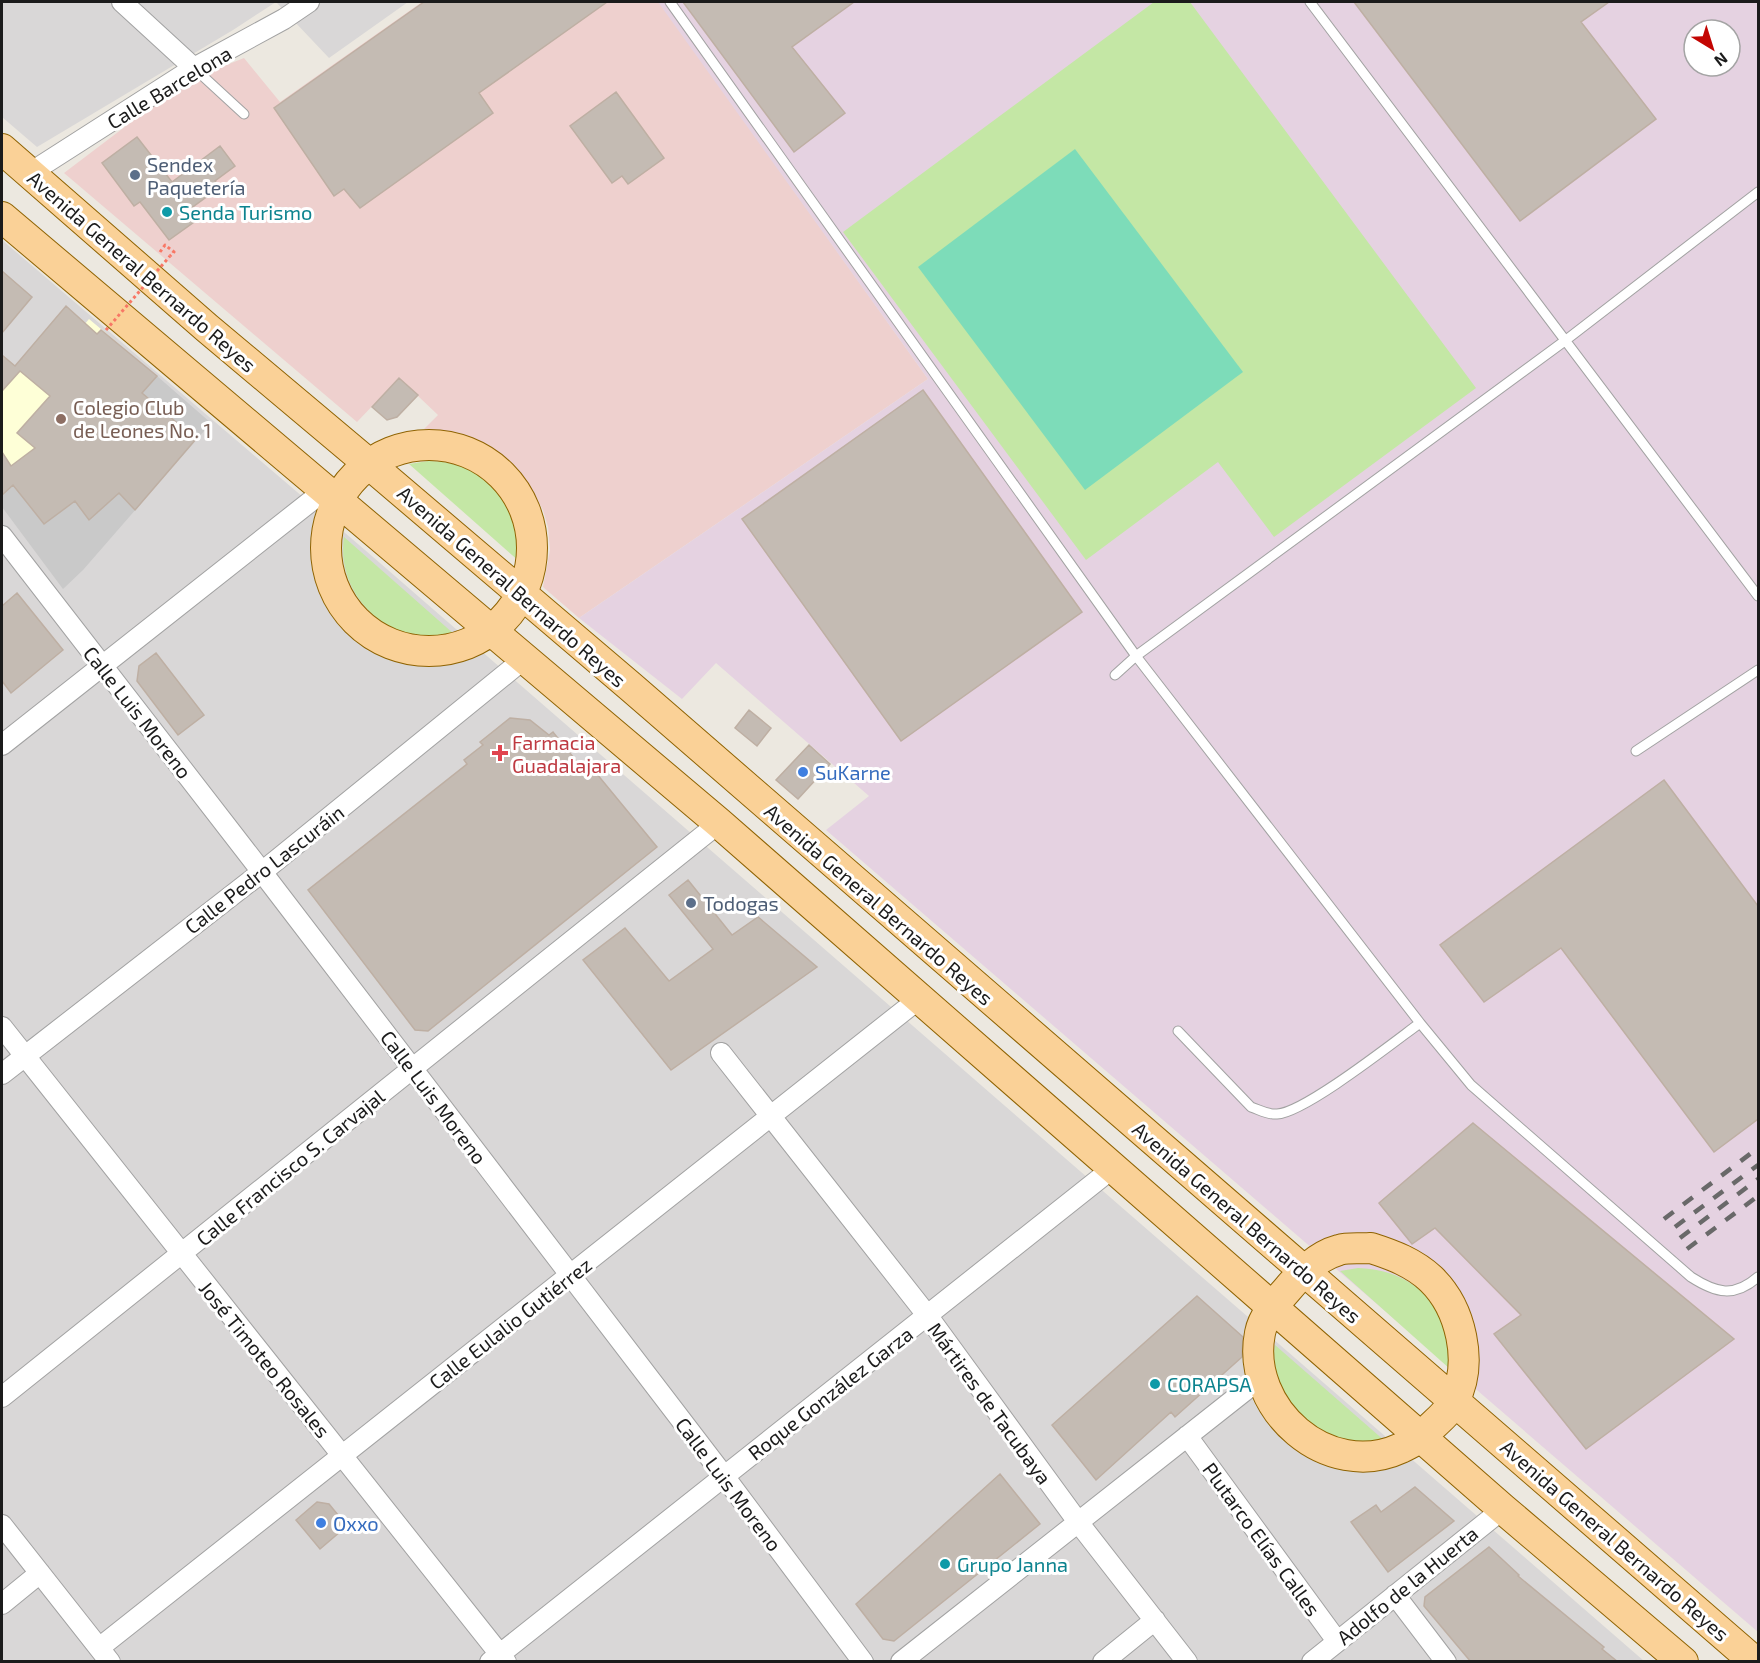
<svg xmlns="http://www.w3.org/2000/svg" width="1760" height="1663" viewBox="0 0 1760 1663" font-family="'Exo 2',sans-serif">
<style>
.residential{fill:#d9d7d7}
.commercial{fill:#eed0ce}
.industrial{fill:#e5d2e1;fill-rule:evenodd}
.education{fill:#feffd7}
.religious{fill:#c9c9c9}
.grass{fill:#c4e7a5}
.pitch{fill:#7ddcb9}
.building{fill:#c4bbb3;stroke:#beafa3;stroke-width:1.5}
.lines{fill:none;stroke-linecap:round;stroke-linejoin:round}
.service-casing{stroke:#a2a2a2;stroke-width:11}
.minor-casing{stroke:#a2a2a2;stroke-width:22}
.primary-casing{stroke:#8f6302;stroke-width:32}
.path{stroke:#f87765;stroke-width:3;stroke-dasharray:3 3;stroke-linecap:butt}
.service{stroke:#fff;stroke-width:9}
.minor{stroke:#fff;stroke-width:20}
.primary{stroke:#fad197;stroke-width:30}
.rail{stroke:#696969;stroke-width:4.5;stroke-dasharray:12 12;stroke-linecap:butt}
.path-bridge{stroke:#f87765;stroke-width:3;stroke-dasharray:3 3;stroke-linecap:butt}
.service-dot{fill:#5c6f8a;stroke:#fff;stroke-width:2}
.culture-dot{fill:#0f9aa8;stroke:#fff;stroke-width:2}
.education-dot{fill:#8d6e63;stroke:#fff;stroke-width:2}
.health-dot{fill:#e0444e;stroke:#fff;stroke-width:2}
.shop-dot{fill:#3f7fe0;stroke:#fff;stroke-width:2}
.labels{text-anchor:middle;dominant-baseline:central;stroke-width:6;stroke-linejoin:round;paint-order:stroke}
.street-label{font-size:20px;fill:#1b1b1b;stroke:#fff}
.service-label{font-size:20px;fill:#4e5e75;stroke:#fff;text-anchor:start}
.culture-label{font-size:20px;fill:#0d838f;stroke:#fff;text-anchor:start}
.education-label{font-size:20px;fill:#785e54;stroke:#fff;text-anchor:start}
.health-label{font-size:20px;fill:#be3a42;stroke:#fff;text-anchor:start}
.shop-label{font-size:20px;fill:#366cbe;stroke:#fff;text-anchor:start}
</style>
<rect width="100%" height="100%" fill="#ece8e0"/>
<path class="residential" d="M2 2H408L329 58 276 2 233 30 37 147 2 117Z
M2 240 365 550 1644 1661H2Z"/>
<path class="commercial" d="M422 2H659L928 379 579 618 543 587 550 550 548 527 543 510 534 494 511 463 495 450 460 433 424 429 438 415 399 378 357 422 64 173 184 82 244 58 280 102Z"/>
<path class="industrial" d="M658 2H1758V1632L826 830 869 796 716 663 682 699 579 618 928 379ZM1694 30H1730V66H1694Z"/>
<path class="education" d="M89 319 157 376 68 479 13 485 2 495V355L35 383Z"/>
<path class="religious" d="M157 376 211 423 83 570 63 589 2 507V495L13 485 68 479Z"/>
<path class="grass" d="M1154 2H1190L1476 388 1274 537 1218 462 1086 560 843 232Z
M428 461C484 461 528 504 520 562L409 464Z
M344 537 454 634C394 650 335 598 344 537Z
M1358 1268C1402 1269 1436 1293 1449 1336 1451 1346 1450 1358 1450 1369L1340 1271Z
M1275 1345 1386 1442 1364 1446 1320 1434 1283 1395 1276 1374 1274 1354Z"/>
<path class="pitch" d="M1075 149 1243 372 1085 490 918 267Z"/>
<path class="building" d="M424 2H607L479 93 493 113 360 208 344 189 334 196 274 108Z
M683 2H854L792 47 845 113 794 152Z
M1354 2H1609L1581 22 1656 119 1520 221Z
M616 92 664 158 628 184 622 176 612 183 570 126Z
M137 137 172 182 220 146 235 166 215 181 220 187 186 212 194 222 169 240 140 202 134 206 102 163Z
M2 271 32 297 2 333Z
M66 306 97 334 101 330 157 376 142 393 196 439 135 510 119 493 89 520 75 501 44 524 13 485 2 495V452L11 466 35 448 17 433 50 396 20 371 2 391V355L15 366Z
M399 378 418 395 397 417 387 420 372 407Z
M923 390 1082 612 901 741 742 519Z
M17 593 63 650 11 693 2 681V606Z
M156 653 204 715 178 735 137 681 139 666Z
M749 710 771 728 757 746 735 728Z
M510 718 530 720 549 735 553 732 586 773 592 768 657 847 428 1031 415 1030 308 890 467 764 464 760 483 745 480 742Z
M809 745 830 764 798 799 776 780Z
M1664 780 1758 906V1119L1714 1152 1561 948 1484 1002 1440 945Z
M688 880 732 935 758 917 817 967 671 1070 583 960 625 928 669 981 713 949 669 895Z
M1473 1123 1734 1339 1586 1449 1494 1334 1521 1315 1435 1228 1412 1244 1379 1203Z
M1197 1296 1243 1337 1242 1357 1175 1417 1171 1412 1096 1480 1052 1425Z
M1000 1474 1040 1524 894 1641 883 1639 856 1604Z
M1415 1487 1454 1521 1388 1572 1351 1522 1376 1505 1381 1512Z
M317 1502 329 1504 347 1526 320 1549 296 1520Z
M1489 1547 1519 1575 1518 1576 1604 1647 1602 1649 1618 1662H1471L1424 1606 1425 1597Z"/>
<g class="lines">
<g class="service-casing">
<path id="service" d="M670 2 1136 656 1420 1023
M1310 2 1758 596
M194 68 244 114
M1115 675 1136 656 1566 340 1758 192
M1636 751 1758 670
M1178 1031 1251 1107C1260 1110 1268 1115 1277 1114 1304 1113 1394 1042 1420 1023L1471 1085 1691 1277C1716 1293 1734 1298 1758 1277"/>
</g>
<g class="minor-casing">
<path id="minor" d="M122 2 194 68
M30 173 194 68 284 19 309 2
M2 536 262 872 724 1476 863 1662
M2 745 325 490
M2 1027 506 1662
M721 1053 927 1315 1078 1522 1187 1662
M2 1074 262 872 524 659
M2 1397 719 823
M1187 1436 1337 1641
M2 1525 110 1662
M1395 1595 1446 1662
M2 1604 40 1573
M99 1648 920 998
M490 1662 1113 1168
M901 1662 1261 1378
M1103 1662 1155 1620
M1312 1662 1503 1509"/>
</g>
<g class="primary-casing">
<path id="primary" d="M2 149 207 328 369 464 631 687 1755 1662
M2 217 719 823 1503 1509 1683 1662
M326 548a103 103 0 1 1 206 0a103 103 0 1 1-206 0Z
M1371 1248C1393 1255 1414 1263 1431 1279 1461 1308 1474 1363 1454 1401 1449 1412 1436 1422 1427 1431 1420 1439 1411 1443 1401 1448 1328 1482 1245 1409 1260 1333 1263 1317 1276 1302 1286 1291 1301 1273 1317 1256 1339 1250 1349 1247 1361 1249 1371 1248Z"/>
</g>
<path class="path" d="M160 252 165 245 174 252 170 256"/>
<use href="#service" class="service"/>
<use href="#minor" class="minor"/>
<use href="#primary" class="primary"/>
<path class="rail" d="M1664 1219 1758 1148
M1675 1227 1758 1165
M1680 1238 1758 1179
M1687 1249 1758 1196"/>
<path class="path-bridge" d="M106 330 170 256"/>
</g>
<g class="service-dot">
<circle cx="135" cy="175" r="6"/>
<circle cx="691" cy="903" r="6"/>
</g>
<g class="culture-dot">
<circle cx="167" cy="212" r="6"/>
<circle cx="1155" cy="1384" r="6"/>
<circle cx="945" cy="1564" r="6"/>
</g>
<circle class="education-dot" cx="61" cy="419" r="6"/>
<path class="health-dot" d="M497 744h6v6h6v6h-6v6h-6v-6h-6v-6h6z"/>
<g class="shop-dot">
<circle cx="803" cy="772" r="6"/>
<circle cx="321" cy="1523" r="6"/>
</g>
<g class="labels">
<g class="street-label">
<text transform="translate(169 87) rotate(-31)">Calle Barcelona</text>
<text transform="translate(142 271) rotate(41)">Avenida General Bernardo Reyes</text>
<text transform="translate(512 586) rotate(41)">Avenida General Bernardo Reyes</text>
<text transform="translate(138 712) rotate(52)">Calle Luis Moreno</text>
<text transform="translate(264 869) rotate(-38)">Calle Pedro Lascuráin</text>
<text transform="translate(879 904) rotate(41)">Avenida General Bernardo Reyes</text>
<text transform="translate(434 1097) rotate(53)">Calle Luis Moreno</text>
<text transform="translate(290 1167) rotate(-39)">Calle Francisco S. Carvajal</text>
<text transform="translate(1247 1222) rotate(41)">Avenida General Bernardo Reyes</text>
<text transform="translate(510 1323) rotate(-38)">Calle Eulalio Gutiérrez</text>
<text transform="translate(265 1359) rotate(51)">José Timoteo Rosales</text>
<text transform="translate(830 1393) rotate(-38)">Roque González Garza</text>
<text transform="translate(990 1403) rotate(54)">Mártires de Tacubaya</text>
<text transform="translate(729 1484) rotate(53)">Calle Luis Moreno</text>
<text transform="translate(1262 1539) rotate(54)">Plutarco Elías Calles</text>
<text transform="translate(1615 1540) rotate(41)">Avenida General Bernardo Reyes</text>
<text transform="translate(1407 1585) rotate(-39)">Adolfo de la Huerta</text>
</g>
<g class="service-label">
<text x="147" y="164">Sendex<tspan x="147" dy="23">Paquetería</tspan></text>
<text x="703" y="903">Todogas</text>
</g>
<g class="culture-label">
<text x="179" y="212">Senda Turismo</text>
<text x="1167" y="1384">CORAPSA</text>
<text x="957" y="1564">Grupo Janna</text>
</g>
<g class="education-label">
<text x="73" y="407">Colegio Club<tspan x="73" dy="23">de Leones No. 1</tspan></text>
</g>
<g class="health-label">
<text x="512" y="742">Farmacia<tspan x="512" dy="23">Guadalajara</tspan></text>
</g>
<g class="shop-label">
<text x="815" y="772">SuKarne</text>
<text x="333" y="1523">Oxxo</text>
</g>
</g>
<rect width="1760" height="1663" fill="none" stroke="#1b1b1b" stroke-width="6"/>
<g transform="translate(1712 48) rotate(142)"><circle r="28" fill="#ffffff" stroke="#a4a4a4" stroke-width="1.5"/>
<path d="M0-4.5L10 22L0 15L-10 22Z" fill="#c30502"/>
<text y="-9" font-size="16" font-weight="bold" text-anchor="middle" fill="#1b1b1b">N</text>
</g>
</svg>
